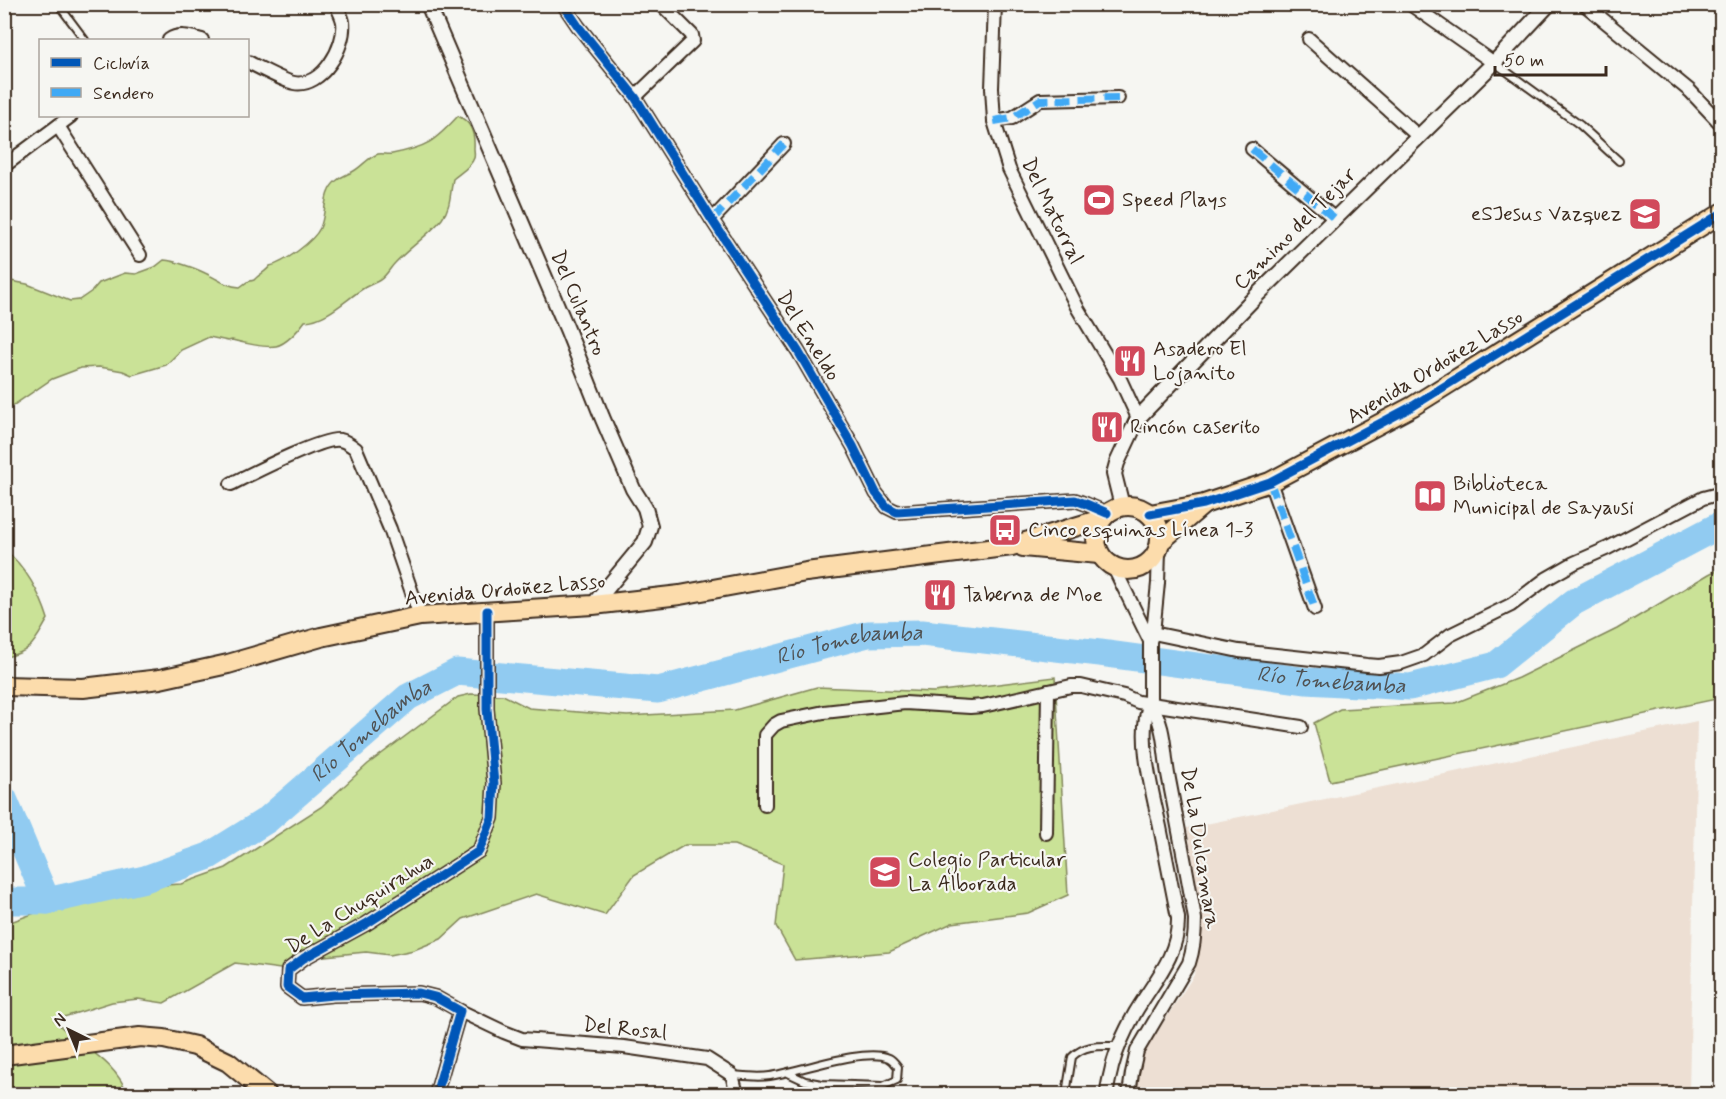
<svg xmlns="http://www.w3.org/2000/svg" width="1726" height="1099" font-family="Mynerve,sans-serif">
	<rect width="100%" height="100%" fill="#f6f6f2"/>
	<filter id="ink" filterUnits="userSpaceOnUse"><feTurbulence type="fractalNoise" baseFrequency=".0167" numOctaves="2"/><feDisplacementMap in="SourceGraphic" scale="12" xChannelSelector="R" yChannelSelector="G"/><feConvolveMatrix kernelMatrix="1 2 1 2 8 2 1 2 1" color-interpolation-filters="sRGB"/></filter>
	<g filter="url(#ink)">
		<!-- built -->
		<path fill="#eddfd3" d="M1697 721 1689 1094H1136L1141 1057 1194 975 1202 912 1187 828Z"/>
		<!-- green -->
		<g fill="#cae297" stroke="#82865a" stroke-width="1.5">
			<path d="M458 116C472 122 475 134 474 148 474 151 475 155 474 158 471 167 460 173 453 179 450 193 451 207 442 219 429 235 410 247 395 263 390 268 387 275 380 280 375 283 369 285 364 288 345 300 327 320 305 321 299 330 286 344 276 346 266 348 243 343 232 340L228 341 209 337 181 350 166 365 132 375 123 371 112 369 99 367 81 368 52 379 5 411V280L27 284 70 301 79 300 92 291 99 283 125 273 136 274 155 267 164 260C175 261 195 268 205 273 218 279 225 286 240 287L247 282 254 280C259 274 266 272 270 266 284 263 314 241 320 228 327 212 322 193 336 181 342 176 346 175 352 172 361 168 368 157 378 154 383 153 388 155 392 154 427 147 434 142 458 116Z"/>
			<path d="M4 549C25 566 40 593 48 619 35 640 33 652 5 657Z"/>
			<path d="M1721 568V698L1330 781 1314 723 1340 709 1455 703 1518 678 1617 629 1709 574Z"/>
			<path d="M1055 677 1068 895 1028 913 952 923 889 952 795 960 776 926 783 864 734 845H685L634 875 605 915 536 894 463 919 441 939 414 950 390 955 366 952 304 958 288 970 235 963 164 1003 138 999 112 1002 54 1020C80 1048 112 1056 128 1094H5V924L73 899 149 886 181 884 226 868 321 807 368 764 458 697 471 694 503 695 529 708 627 716 735 710 817 687 933 692Z"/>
		</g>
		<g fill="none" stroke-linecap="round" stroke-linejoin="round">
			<!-- river -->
			<g stroke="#91cbf1" stroke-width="27">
				<path d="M4 799 47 901"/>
				<path id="s1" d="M4 901H47L145 879 209 856 267 820 408 697 457 672 658 690 868 634 922 633 1100 653 1307 681 1410 687 1496 665 1574 602 1722 524"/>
			</g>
			<!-- service casing -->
			<g stroke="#3b2a1e" stroke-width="10">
				<g id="service">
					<path d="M58 4 85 40"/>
					<path d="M1495 63 1580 125 1619 161"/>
					<path d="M732 1075C744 1076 758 1078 770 1076 797 1072 865 1047 889 1058 893 1060 895 1063 898 1067L897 1080 883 1086 822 1084 805 1081 788 1073"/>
					<path d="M1066 1094 1072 1057C1085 1044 1100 1046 1117 1046"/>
				</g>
			</g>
			<!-- minor casing -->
			<g stroke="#3b2a1e" stroke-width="16">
				<g id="minor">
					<path d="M563 4 578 26 635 97 712 220 798 351 853 446 876 493 887 507 897 512 1075 500 1086 504 1107 513"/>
					<path d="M995 4 992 88 994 121 1009 169 1078 309 1120 379 1138 418"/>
					<path d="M1410 4 1494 63"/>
					<path d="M1584 4 1690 91 1722 125"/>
					<path d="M1309 39 1418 136"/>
					<path d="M169 40C179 33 191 37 202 40"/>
					<path d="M248 62C258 67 284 81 294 83 322 88 346 46 343 22 342 16 338 10 336 4"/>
					<path d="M635 97 693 41 692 35 661 4"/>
					<path d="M994 121 1012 118 1040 100 1118 98"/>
					<path d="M58 126 140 255"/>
					<path d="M1252 149 1334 218"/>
					<path d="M4 166 71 116"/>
					<path d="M712 220 784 144"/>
					<path d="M1270 482 1315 609"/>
					<path d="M231 484C251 474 323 437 340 440 346 441 351 445 356 449L390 529 420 616"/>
					<path d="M1114 568 1150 641"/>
					<path d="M1153 633 1239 651 1367 665 1379 666 1401 663 1424 655 1450 635 1511 605 1546 579 1574 563 1608 548 1703 498 1722 493"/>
					<path d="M765 805V735L774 725 781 721 824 712 905 703 970 707 983 706 1071 686H1081L1124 696 1138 702 1301 727"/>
					<path d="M1046 833 1048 691"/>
					<path d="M460 1011 504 1032 522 1039 624 1047 707 1059 732 1075 737 1094"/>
					<path d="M436 1094 460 1011 435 997 419 993 333 995 302 998 287 987 288 970 304 958 366 924 479 851 492 818 494 783 487 709V611"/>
					<path d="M1107 1094C1107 1085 1110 1077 1112 1067 1117 1047 1125 1031 1135 1013 1153 982 1179 956 1178 918 1172 888 1166 857 1160 827 1153 795 1136 733 1150 704V641L1153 633 1158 583 1159 550"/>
					<path d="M1129 1094 1132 1073 1137 1051 1189 963C1194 948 1195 934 1195 919 1187 871 1177 822 1168 774 1164 751 1165 723 1150 704"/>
				</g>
			</g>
			<!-- tertiary casing -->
			<g stroke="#3b2a1e" stroke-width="18">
				<g id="tertiary">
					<path d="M428 4 567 329 602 417 633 489 645 508 650 526 645 542 593 605"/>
					<path d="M1122 506 1114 474 1117 463 1138 418 1259 293 1494 63 1549 4"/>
				</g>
			</g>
			<!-- primary casing -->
			<g stroke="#3b2a1e" stroke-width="22">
				<g id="primary">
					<circle cx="1128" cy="538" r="32"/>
					<path d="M1150 514 1204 504 1270 482 1413 406 1722 213"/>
					<path d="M1160 542 1203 505"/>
					<path d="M1023 547 1099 554"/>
					<path d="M4 686 83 688 160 679 228 664 321 637 420 616 593 605 680 595 806 572 1012 546 1101 519"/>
					<path d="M4 1055 140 1037 164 1039 195 1046 228 1062 267 1094"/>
				</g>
			</g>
			<!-- service -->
			<use href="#service" stroke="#f6f6f2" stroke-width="6"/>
			<!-- minor -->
			<use href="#minor" stroke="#f6f6f2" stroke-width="12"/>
			<!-- tertiary -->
			<use href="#tertiary" stroke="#f6f6f2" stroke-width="14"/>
			<!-- primary -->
			<use href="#primary" stroke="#fcdcac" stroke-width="18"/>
			<!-- quiet -->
			<g stroke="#3fa9f5" stroke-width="8" stroke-dasharray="15 8" stroke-linecap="butt">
				<path d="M994 121 1012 118 1040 100 1118 98"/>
				<path d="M1252 149 1334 218"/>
				<path d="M712 220 784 144"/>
				<path d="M1270 482 1315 609"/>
			</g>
			<!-- cycleway casing -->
			<g stroke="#f6f6f2" stroke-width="13">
				<g id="cycleway">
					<path d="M563 4 578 26 635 97 712 220 798 351 853 446 876 493 887 507 897 512 1075 500 1086 504 1107 513"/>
					<path d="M1150 514 1204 504 1270 482 1413 406 1722 213"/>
					<path d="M436 1094 460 1011 435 997 419 993 333 995 302 998 287 987 288 970 304 958 366 924 479 851 492 818 494 783 487 709V611"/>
				</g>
			</g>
			<!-- cycleway -->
			<use href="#cycleway" stroke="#0057b8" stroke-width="9"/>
		</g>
	</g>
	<!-- icons -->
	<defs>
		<g id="stadium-square" transform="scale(1.725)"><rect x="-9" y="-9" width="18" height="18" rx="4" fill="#d1495b" stroke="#f6f6f2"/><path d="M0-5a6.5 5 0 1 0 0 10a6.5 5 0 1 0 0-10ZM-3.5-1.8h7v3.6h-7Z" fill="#fff"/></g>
		<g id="school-square" transform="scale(1.725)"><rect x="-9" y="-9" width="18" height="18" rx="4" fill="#d1495b" stroke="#f6f6f2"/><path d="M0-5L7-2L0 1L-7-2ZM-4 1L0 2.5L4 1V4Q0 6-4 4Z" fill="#fff"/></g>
		<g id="restaurant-square" transform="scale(1.725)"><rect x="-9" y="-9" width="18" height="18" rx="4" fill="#d1495b" stroke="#f6f6f2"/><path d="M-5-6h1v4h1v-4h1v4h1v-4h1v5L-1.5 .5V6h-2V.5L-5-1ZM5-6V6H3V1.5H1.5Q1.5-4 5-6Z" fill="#fff"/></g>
		<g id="library-square" transform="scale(1.725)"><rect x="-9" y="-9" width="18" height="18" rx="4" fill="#d1495b" stroke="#f6f6f2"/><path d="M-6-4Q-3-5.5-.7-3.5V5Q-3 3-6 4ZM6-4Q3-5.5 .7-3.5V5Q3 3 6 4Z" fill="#fff"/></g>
		<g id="bus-square" transform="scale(1.725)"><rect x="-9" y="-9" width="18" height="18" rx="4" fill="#d1495b" stroke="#f6f6f2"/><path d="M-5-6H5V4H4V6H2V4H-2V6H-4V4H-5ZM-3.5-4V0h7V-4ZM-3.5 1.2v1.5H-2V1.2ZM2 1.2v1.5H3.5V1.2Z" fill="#fff"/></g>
	</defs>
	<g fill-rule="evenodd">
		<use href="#stadium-square" x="1099" y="200"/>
		<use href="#school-square" x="1645" y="214"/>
		<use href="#restaurant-square" x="1130" y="361"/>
		<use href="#restaurant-square" x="1107" y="427"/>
		<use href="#library-square" x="1430" y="496"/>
		<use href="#bus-square" x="1005" y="530"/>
		<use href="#restaurant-square" x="940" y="595"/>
		<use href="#school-square" x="885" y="872"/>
	</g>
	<g text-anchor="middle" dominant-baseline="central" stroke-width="4.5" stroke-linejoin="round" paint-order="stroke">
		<!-- poi labels -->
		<g font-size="21" fill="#3b2a1e" stroke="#f6f6f2" text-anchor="start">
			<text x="1122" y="200">Speed Plays</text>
			<text x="1622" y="214" text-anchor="end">eSJesus Vazquez</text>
			<text x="1153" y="349">Asadero El<tspan x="1153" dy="24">Lojanito</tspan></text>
			<text x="1130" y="427">Rincón caserito</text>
			<text x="1453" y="484">Biblioteca<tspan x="1453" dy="24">Municipal de Sayausi</tspan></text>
			<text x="1028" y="530">Cinco esquinas Línea 1-3</text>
			<text x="963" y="595">Taberna de Moe</text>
			<text x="908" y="860">Colegio Particular<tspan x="908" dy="24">La Alborada</tspan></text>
		</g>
		<!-- street labels -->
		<g font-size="21" fill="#3b2a1e" stroke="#f6f6f2">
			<text transform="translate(1052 211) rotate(64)">Del Matorral</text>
			<text transform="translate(1295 229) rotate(-45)">Camino del Tejar</text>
			<text transform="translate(578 303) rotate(67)">Del Culantro</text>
			<text transform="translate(808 336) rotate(58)">Del Eneldo</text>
			<text transform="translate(1435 367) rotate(-31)">Avenida Ordoñez Lasso</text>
			<text transform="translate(505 590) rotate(-5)">Avenida Ordoñez Lasso</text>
			<text transform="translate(1200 848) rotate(81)">De La Dulcamara</text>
			<text transform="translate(360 904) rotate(-32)">De La Chuquirahua</text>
			<text transform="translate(625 1029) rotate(6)">Del Rosal</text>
		</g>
		<!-- water labels -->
		<g font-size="22" font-style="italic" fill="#505253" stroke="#f6f6f2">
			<text stroke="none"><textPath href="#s1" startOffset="921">Río Tomebamba</textPath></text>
			<text stroke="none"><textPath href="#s1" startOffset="1407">Río Tomebamba</textPath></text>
			<text stroke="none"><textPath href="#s1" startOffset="417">Río Tomebamba</textPath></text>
		</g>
	</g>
	<!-- margin -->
	<rect width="1726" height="1099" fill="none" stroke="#f6f6f2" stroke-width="24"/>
	<rect x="12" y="12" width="1702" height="1075" fill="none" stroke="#3b2a1e" stroke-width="2" filter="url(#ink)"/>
	<!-- legend -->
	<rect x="39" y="39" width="210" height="78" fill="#f6f6f2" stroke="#aba49d" stroke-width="1.5"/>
	<rect x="51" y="58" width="30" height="9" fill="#0057b8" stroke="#aba49d" stroke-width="1.5"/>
	<text x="93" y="69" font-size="18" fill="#3b2a1e">Ciclovía</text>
	<rect x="51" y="88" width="30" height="9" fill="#3fa9f5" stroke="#aba49d" stroke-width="1.5"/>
	<text x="93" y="99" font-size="18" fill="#3b2a1e">Sendero</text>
	<!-- north arrow -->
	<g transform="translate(69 1030) rotate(317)" stroke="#f6f6f2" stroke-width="4.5" paint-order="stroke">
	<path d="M0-4.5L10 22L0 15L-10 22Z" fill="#3b2a1e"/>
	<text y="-9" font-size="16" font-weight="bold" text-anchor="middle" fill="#3b2a1e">N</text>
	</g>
	<!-- scale -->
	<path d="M1495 66v9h111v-9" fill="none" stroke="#3b2a1e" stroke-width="3"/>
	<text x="1504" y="66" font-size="18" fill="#3b2a1e" stroke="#f6f6f2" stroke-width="4.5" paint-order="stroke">50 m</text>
</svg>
